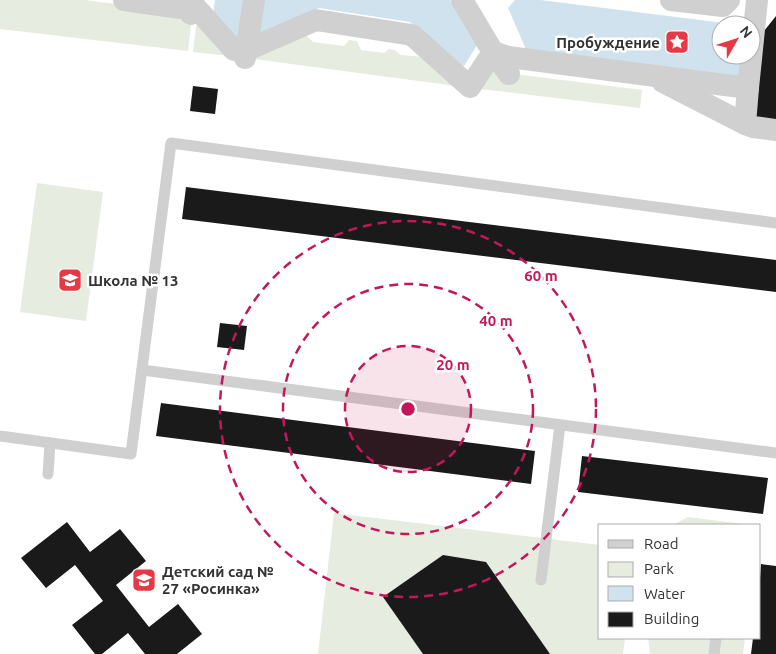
<svg xmlns="http://www.w3.org/2000/svg" width="776" height="654" font-family="Ubuntu,sans-serif">
	<rect width="100%" height="100%" fill="#fff"/>
	<!-- green -->
	<g fill="#e6ecdf">
		<path d="M0 0H85L182 13 191 25 188 51 0 29Z"/>
		<path d="M201 22 229 56 193 52 196 26Z"/>
		<path d="M304 33 313 42 344 46 349 40 357 41 361 50 384 53 389 49 395 50 401 55 423 57 456 86 247 58Z"/>
		<path d="M497 63 505 73 642 90 640 108 480 89Z"/>
		<path d="M37 183 103 192 86 321 20 312Z"/>
		<path d="M334 513 600 545V638H625L623 654H318Z"/>
		<path d="M688 517 743 524 744 525H673Z"/>
		<path d="M648 638H745L743 654H650Z"/>
	</g>
	<!-- water -->
	<g fill="#cfe2ee">
		<path d="M215 0H244L239 41 213 14Z"/>
		<path d="M264 0H450L481 39 464 66 442 54 410 22 319 8 256 42Z"/>
		<path d="M515 0H540L740 25H721V55H742L739 80 528 54 508 8Z"/>
	</g>
	<!-- building -->
	<g fill="#1a1a1a">
		<path d="M776 16V126L753 123 764 31Z"/>
		<path d="M193 86 218 89 215 114 190 111Z"/>
		<path d="M186 187 776 260V292L182 219Z"/>
		<path d="M220 323 247 326 244 350 217 347Z"/>
		<path d="M161 403 535 451 531 484 156 436Z"/>
		<path d="M582 456 768 478 763 514 578 492Z"/>
		<path d="M67 522 90 552 120 529 146 561 116 585 149 627 178 604 202 634 177 654H145L128 633 102 654H95L72 625 103 601 75 565 46 588 21 558Z"/>
		<path d="M443 555 486 562 550 654H423L383 597Z"/>
		<path d="M761 564 776 566V654H751L753 638H760V578Z"/>
	</g>
	<g fill="none" stroke-linecap="round" stroke-linejoin="round">
		<!-- lane -->
		<g stroke="#d0d0d0" stroke-width="11">
			<path d="M142 370 776 453"/>
			<path d="M0 436 131 454 171 143 776 223"/>
			<path d="M48 474 50 443"/>
			<path d="M541 580 560 425"/>
			<path d="M714 654 716 638"/>
		</g>
		<!-- street -->
		<g stroke="#d0d0d0" stroke-width="22">
			<path d="M124 0 181 8 189 1 191 14"/>
			<path d="M189 0 234 50 245 51 316 20 412 35 470 87 493 52"/>
			<path d="M462 0 493 52 509 74"/>
			<path d="M671 0 723 6 729 0"/>
			<path d="M493 52 508 57 748 88 757 0"/>
			<path d="M245 58 254 0"/>
			<path d="M663 82 745 124"/>
			<path d="M748 88 745 124 753 127 776 130"/>
		</g>
	</g>
	<!-- distance rings -->
	<circle cx="408" cy="409" r="63" fill="#c2185b" fill-opacity=".12"/>
	<g fill="none" stroke="#c2185b" stroke-width="2.5" stroke-dasharray="9 6">
		<circle cx="408" cy="409" r="63"/>
		<circle cx="408" cy="409" r="125"/>
		<circle cx="408" cy="409" r="188"/>
	</g>
	<!-- icons -->
	<defs>
		<g id="sight-square" transform="scale(1.25)"><rect x="-9" y="-9" width="18" height="18" rx="4" fill="#e63946" stroke="#fff"/><path d="M0-6L1.8-2.2L6-1.7L2.9 1.2L3.7 5.4L0 3.3L-3.7 5.4L-2.9 1.2L-6-1.7L-1.8-2.2Z" fill="#fff"/></g>
		<g id="school-square" transform="scale(1.25)"><rect x="-9" y="-9" width="18" height="18" rx="4" fill="#e63946" stroke="#fff"/><path d="M0-5L7-2L0 1L-7-2ZM-4 1L0 2.5L4 1V4Q0 6-4 4Z" fill="#fff"/></g>
	</defs>
	<g fill-rule="evenodd">
		<use href="#sight-square" x="677" y="42"/>
		<use href="#school-square" x="70" y="280"/>
		<use href="#school-square" x="144" y="580"/>
	</g>
	<g text-anchor="middle" dominant-baseline="central" stroke-width="5" stroke-linejoin="round" paint-order="stroke">
		<!-- poi labels -->
		<g font-size="15" font-weight="bold" fill="#333" stroke="#fff" text-anchor="start">
			<text x="660" y="42" text-anchor="end">Пробуждение</text>
			<text x="88" y="280">Школа № 13</text>
			<text x="162" y="571">Детский сад №<tspan x="162" dy="17">27 «Росинка»</tspan></text>
		</g>
	</g>
	<circle cx="408" cy="409" r="8" fill="#c2185b" stroke="#fff" stroke-width="2.5"/>
	<g font-size="15" text-anchor="middle" font-weight="bold" fill="#c2185b" stroke="#fff" stroke-width="5" stroke-linejoin="round" paint-order="stroke">
		<text x="541" y="281">60 m</text>
		<text x="496" y="326">40 m</text>
		<text x="453" y="370">20 m</text>
	</g>
	<!-- legend -->
	<rect x="598" y="524" width="162" height="115" fill="#ffffff" stroke="#adadad"/>
	<rect x="608" y="540" width="25" height="8" fill="#d0d0d0" stroke="#adadad"/>
	<text x="644" y="549" font-size="15" fill="#333333">Road</text>
	<rect x="608" y="562" width="25" height="15" fill="#e6ecdf" stroke="#adadad"/>
	<text x="644" y="574" font-size="15" fill="#333333">Park</text>
	<rect x="608" y="586" width="25" height="15" fill="#cfe2ee" stroke="#adadad"/>
	<text x="644" y="599" font-size="15" fill="#333333">Water</text>
	<rect x="608" y="612" width="25" height="15" fill="#1a1a1a" stroke="#adadad"/>
	<text x="644" y="624" font-size="15" fill="#333333">Building</text>
	<!-- north arrow -->
	<g transform="translate(736 40) rotate(51)"><circle r="24" fill="#ffffff" stroke="#adadad"/>
	<path d="M0-4L9 19L0 12L-9 19Z" fill="#e63946"/>
	<text y="-8" font-size="14" font-weight="bold" text-anchor="middle" fill="#333333">N</text>
	</g>
</svg>
